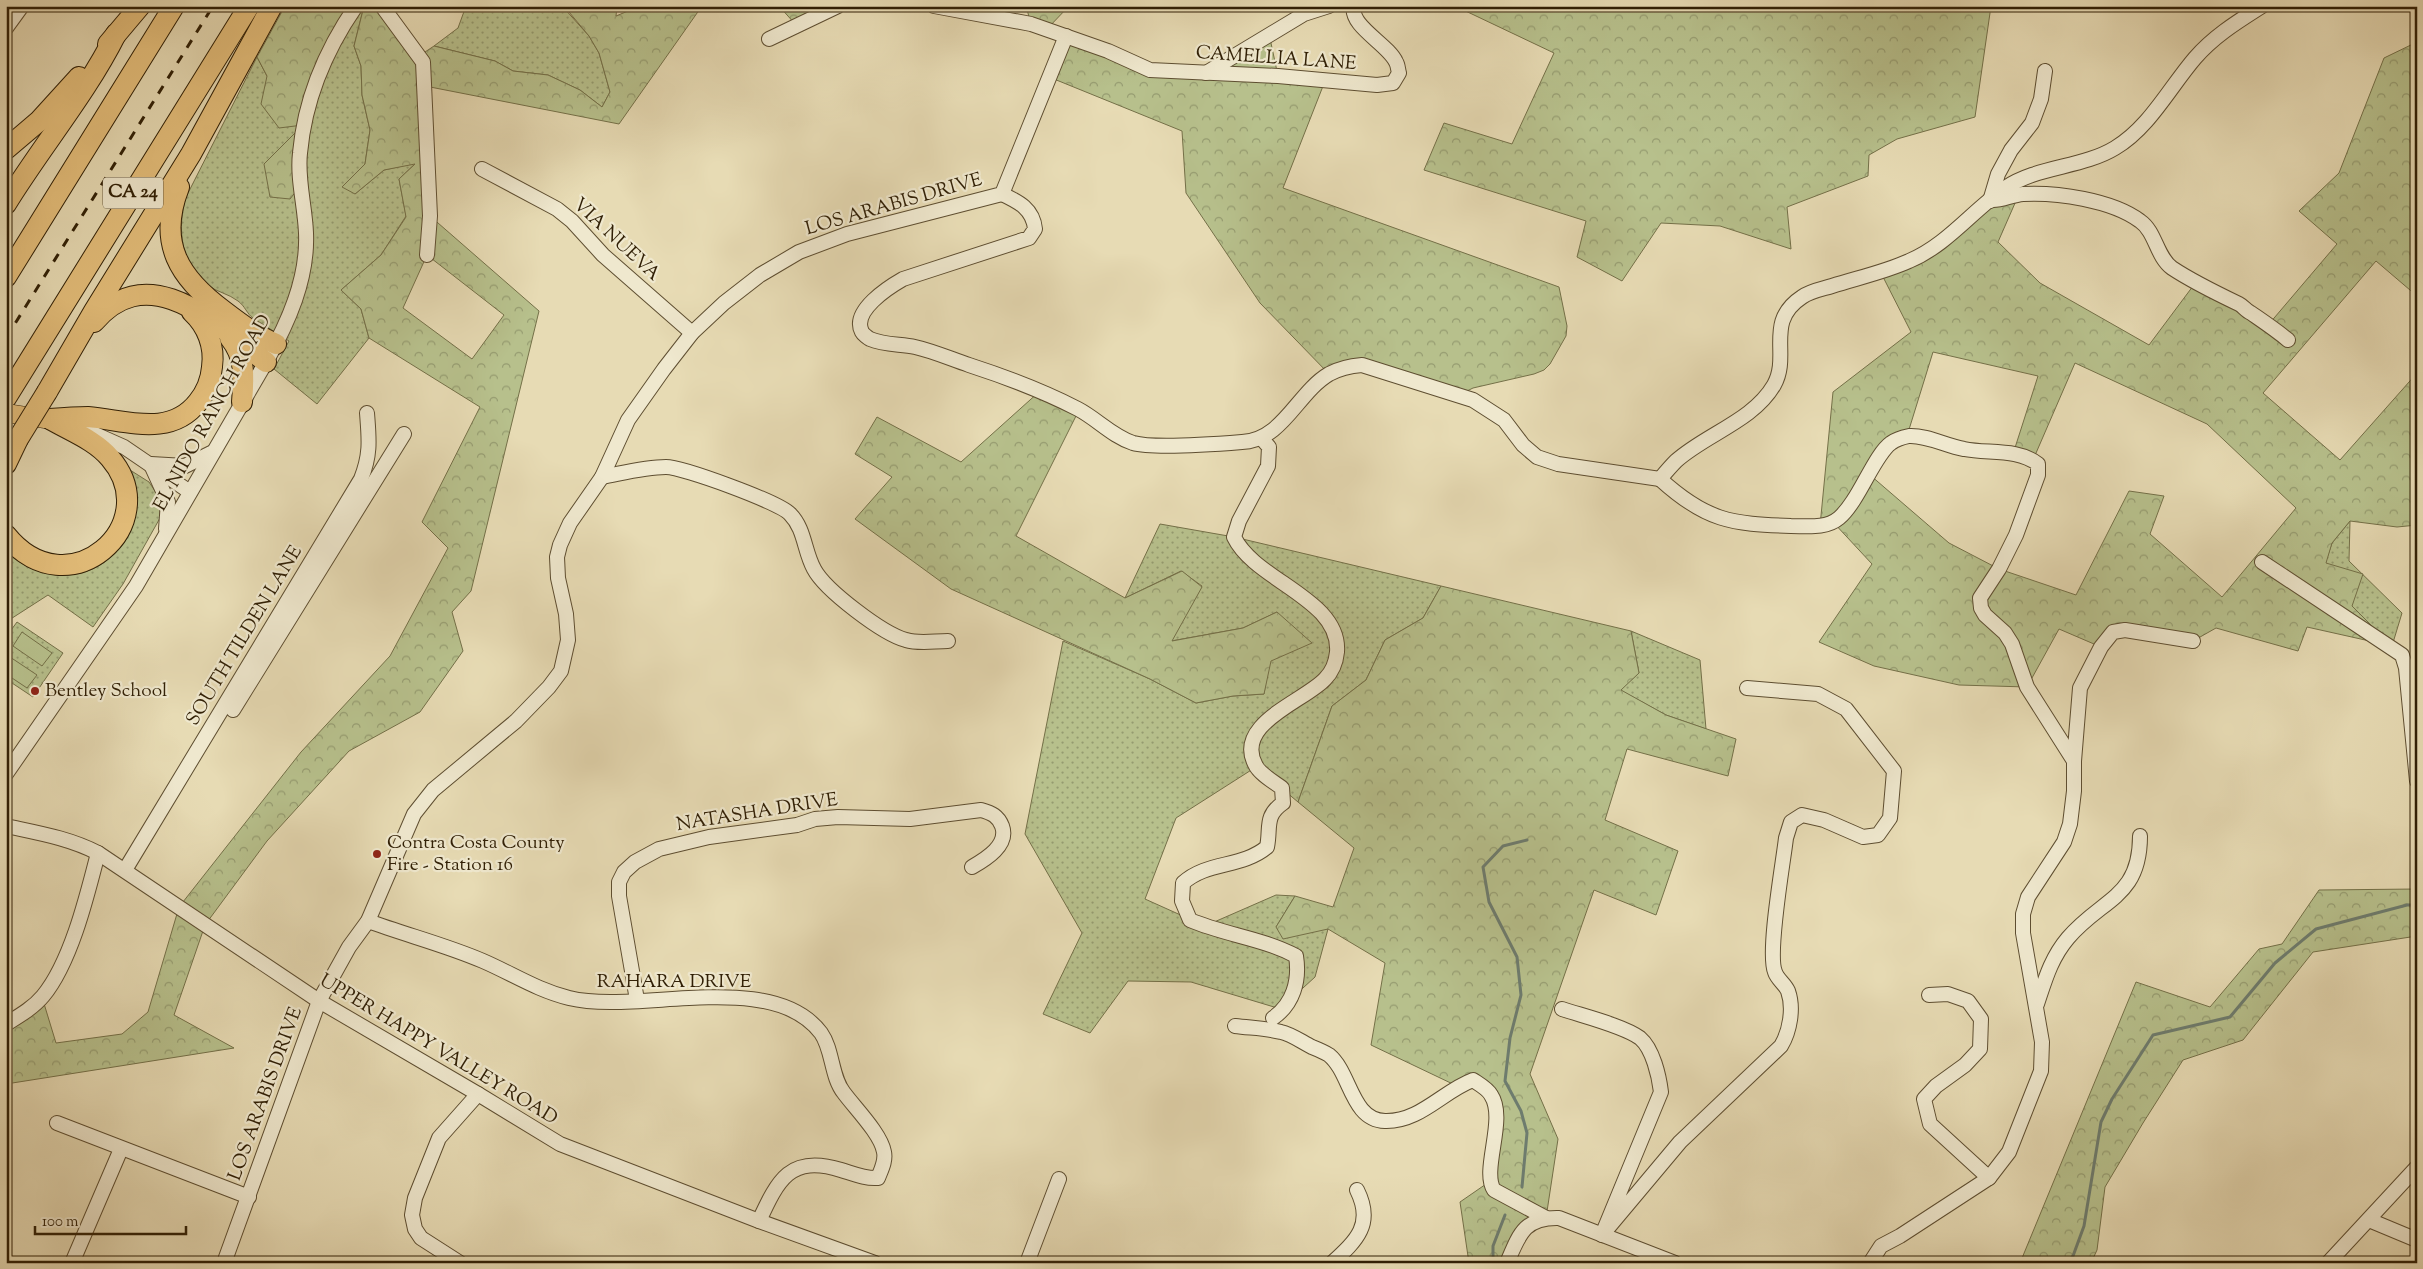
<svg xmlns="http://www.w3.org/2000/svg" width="2423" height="1269" font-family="'Sorts Mill Goudy',serif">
	<defs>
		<pattern id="grass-dots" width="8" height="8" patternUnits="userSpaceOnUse" patternTransform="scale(1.25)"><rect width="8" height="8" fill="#b7c08c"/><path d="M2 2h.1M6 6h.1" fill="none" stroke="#959b70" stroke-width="1.8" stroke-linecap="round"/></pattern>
		<pattern id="forest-crowns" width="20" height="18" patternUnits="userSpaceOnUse" patternTransform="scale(1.25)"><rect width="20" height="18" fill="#b7c08c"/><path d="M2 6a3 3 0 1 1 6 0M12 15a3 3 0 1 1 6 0" fill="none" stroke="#959b70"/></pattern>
	</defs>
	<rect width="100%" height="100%" fill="#e7dbb4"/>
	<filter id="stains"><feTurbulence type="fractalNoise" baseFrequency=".004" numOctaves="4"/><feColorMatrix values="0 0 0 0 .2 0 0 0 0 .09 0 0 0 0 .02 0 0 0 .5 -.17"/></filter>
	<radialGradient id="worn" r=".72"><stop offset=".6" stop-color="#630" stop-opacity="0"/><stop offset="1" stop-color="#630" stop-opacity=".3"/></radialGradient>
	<!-- grass -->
	<g fill="url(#grass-dots)" stroke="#747048">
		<path d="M356 6H364L354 46 361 66 362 95 370 130 365 164 355 194 384 170 416 163 399 179 406 216 381 255 341 290 361 309 369 338 317 404 274 369 289 341C277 333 265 326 253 318 247 314 245 306 238 301 229 294 217 292 207 285 180 265 177 227 186 197L257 57 267 76Z"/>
		<path d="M466 6 563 7 589 36 599 53 610 92 602 107 580 90 548 75 513 71 495 61 434 46 458 28Z"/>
		<path d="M126 470H130L149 482 155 491 160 500V518L123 584 93 627 48 595 6 622V552C35 578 80 585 111 557 120 549 128 540 130 528 133 513 127 486 126 470Z"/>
		<path d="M2350 521 2349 561 2402 613 2392 646 2352 606 2325 564 2332 543Z"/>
		<path d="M1160 524 1234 537 1441 586 1423 618 1385 640 1366 680 1332 706 1298 802 1256 767 1176 818 1145 899 1205 926 1276 895 1295 896 1276 927 1328 929 1315 977 1292 998 1284 1010 1191 982 1128 981 1090 1033 1043 1014 1082 933 1025 834 1063 641 1150 679 1196 703 1233 696 1264 694 1277 612 1243 628 1171 641 1202 586 1181 571 1125 598Z"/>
		<path d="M17 622 63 653 33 697 6 679V637Z"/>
		<path d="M1631 631 1700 660 1706 729 1666 715 1620 690 1639 673Z"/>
	</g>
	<!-- forest -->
	<g fill="url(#forest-crowns)" stroke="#747048" fill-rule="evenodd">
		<path d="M285 6H356L311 93 301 185 290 199 270 197 264 164 303 125 279 128 261 104 267 76 257 57Z"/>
		<path d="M364 6H382L419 56 434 46 495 61 513 71 548 75 580 90 602 107 610 92 599 53 589 36 564 6H617L616 16 640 6H702L619 124 425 86 430 216 539 311 471 591 452 612 463 651 420 712 349 751 267 841 205 925 174 1015 234 1048 6 1084V1024L42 997 56 1043 122 1034 148 1012 179 907 301 752 390 656 448 548 422 522 480 407 369 338 361 309 341 290 381 255 406 217 399 179 415 164 384 170 355 194 342 187 365 164 370 130 362 95 361 66 354 46ZM427 255 504 315 472 359 403 308Z"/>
		<path d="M779 6H838L796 25Z"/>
		<path d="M1026 6H1069L1047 29 1031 24Z"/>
		<path d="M1455 6H1991L1975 117 1897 139 1869 155 1868 176 1787 207 1791 249 1720 226 1661 223 1622 281 1577 257 1586 221 1424 170 1444 123 1512 144 1554 53Z"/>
		<path d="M1268 29 1278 76 1325 81 1283 188 1559 287 1567 326 1566 336 1550 364 1544 370 1534 374 1473 388 1457 396 1362 365 1329 374 1260 303 1186 193 1182 131 1049 77 1066 36 1150 70 1206 73Z"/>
		<path d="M2415 43 2417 296 2376 261 2263 393 2340 460 2417 373V525L2397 527 2350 521 2332 543 2326 563 2363 574 2352 606 2392 646 2307 627 2298 651 2216 628 2193 641 2125 630 2101 647 2059 629 2027 687 1959 685 1874 666 1819 642 1872 564 1833 522 1820 526 1833 392 1911 332 1880 271 1910 261 1992 200 2019 194 1998 242 2040 283 2149 345 2196 282 2269 324 2337 244 2299 211 2339 173 2384 58ZM1933 352 2038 376 2013 454 2033 460 2075 363 2207 424 2296 508 2222 597 2150 534 2164 496 2129 491 2076 595 1999 569 1949 543 1870 475 1879 460 1907 436Z"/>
		<path d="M1040 391 1079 410 1016 536 1125 598 1182 571 1202 587 1172 641 1243 628 1277 612 1312 643 1271 661 1264 694 1233 696 1196 703 1150 679 951 589 855 519 892 477 855 454 877 417 961 462Z"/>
		<path d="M1441 586 1631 631 1639 673 1621 690 1666 715 1736 739 1728 776 1627 749 1605 820 1678 851 1656 915 1594 890 1530 1074 1558 1139 1546 1218 1530 1223 1507 1263H1469L1460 1202 1489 1182 1495 1109 1479 1085 1457 1086 1371 1045 1385 963 1328 929 1283 939 1276 927 1295 896 1333 907 1354 848 1298 802 1332 706 1366 680 1385 640 1423 618Z"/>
		<path d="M2417 889V936L2313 952 2243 1040 2183 1060 2143 1123 2105 1187 2097 1250 2091 1263H2020L2136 982 2210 1007 2259 949 2282 944 2319 890Z"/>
	</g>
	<!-- garden -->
	<g fill="#b7c08c" stroke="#747048">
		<path d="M22 632 52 653 42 666 13 646Z"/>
		<path d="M7 655 37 675 27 688 6 674Z"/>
	</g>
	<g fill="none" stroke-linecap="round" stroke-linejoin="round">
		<!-- stream -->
		<g stroke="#6e7c6e" stroke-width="3">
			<path d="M1522 1187 1527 1133 1521 1111 1505 1081 1510 1038 1521 995 1517 957 1489 902 1483 867 1503 846 1527 840"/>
			<path d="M1493 1263V1246L1505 1215"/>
			<path d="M2067 1263 2073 1256 2084 1226 2101 1122 2112 1099 2153 1035 2230 1017 2275 963 2316 929 2407 905H2417"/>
		</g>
		<!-- minor casing -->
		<g stroke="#5e4e31" stroke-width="16">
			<g id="minor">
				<path d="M382 6 423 62 430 216 427 255"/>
				<path d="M934 6 1031 24 1108 51 1150 70 1278 76 1377 85 1393 83 1399 73C1398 70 1398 65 1396 62 1388 44 1349 26 1354 6"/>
				<path d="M6 28 22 6"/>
				<path d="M769 39 838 6"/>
				<path d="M1206 73 1304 14 1329 6"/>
				<path d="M482 169 557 209 572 221 603 255 692 333"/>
				<path d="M1002 194C1019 202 1033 209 1035 229L1029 238 903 279C889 287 851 311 862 332 863 334 868 338 870 339 884 345 901 344 915 347 933 351 951 359 969 365 1006 377 1043 391 1078 409 1097 419 1112 436 1133 443 1154 449 1217 444 1242 442 1283 440 1297 393 1329 374 1340 368 1350 366 1362 365L1473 400 1504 420 1523 445 1537 457 1558 464 1660 479"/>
				<path d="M1993 200C2003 200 2012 195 2023 194 2056 192 2112 200 2140 221 2156 232 2156 256 2172 268 2193 282 2216 293 2239 304 2243 306 2246 311 2251 313 2264 322 2276 330 2288 340"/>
				<path d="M1990 201 1998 174 2011 150 2032 123 2041 99 2045 71"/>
				<path d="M79 427 124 447 190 492"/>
				<path d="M1262 439 1269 447 1268 466 1239 521 1234 537C1255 581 1341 599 1337 652 1336 662 1332 672 1325 679 1305 701 1232 724 1256 766 1260 774 1274 782 1282 788L1283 803C1264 816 1271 828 1267 847 1242 868 1207 861 1183 883L1182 901 1190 920C1225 935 1262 938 1296 956 1300 981 1293 1004 1273 1018"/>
				<path d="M151 464 185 466 211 453"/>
				<path d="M152 467 168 502 166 529"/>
				<path d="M602 477C623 473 645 467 666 467 682 467 779 502 790 514 805 529 804 551 814 569 825 590 883 634 906 640 919 644 934 641 948 641"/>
				<path d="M1660 479C1706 521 1731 524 1791 526 1807 526 1826 529 1839 518 1859 501 1874 455 1891 443 1895 440 1904 437 1909 436 1927 435 1946 446 1964 449 1988 454 2017 448 2038 464V475L2016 535 1999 569 1980 598 1981 608 1985 615 2005 633 2012 644 2027 687 2074 761V791L2070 824 2064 842 2028 897 2023 914V933L2042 1042 2041 1071 2009 1152 1989 1178 1900 1236 1881 1246 1870 1263"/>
				<path d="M1660 479C1665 473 1670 467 1676 461 1706 434 1753 421 1774 385 1791 355 1764 322 1802 297 1810 291 1822 289 1832 286 1857 278 1885 272 1909 261 1947 245 1972 211 2005 188 2037 166 2082 168 2115 148 2149 128 2170 87 2195 58 2214 36 2237 22 2262 6"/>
				<path d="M2262 562 2402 655 2406 668 2417 781"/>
				<path d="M233 710 404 434"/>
				<path d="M2074 761 2080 688 2101 647 2113 632 2125 630 2193 641"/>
				<path d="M6 774 136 586 266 362C288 323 308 279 306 233 305 206 297 179 300 153 305 98 325 51 356 6"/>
				<path d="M6 826C38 833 69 838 98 853L319 1001 478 1094 560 1144 759 1221 875 1263"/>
				<path d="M125 870 361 479C371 454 369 439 367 413"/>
				<path d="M368 921C406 935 446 945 483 961 513 974 537 990 569 998 638 1015 772 968 821 1033 833 1050 831 1077 844 1093 855 1108 881 1134 884 1152 886 1161 881 1170 878 1178 865 1179 854 1174 841 1170 790 1154 778 1180 759 1221"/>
				<path d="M1929 995 1948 994 1968 1001 1981 1019 1980 1049 1965 1065 1936 1086 1924 1099 1930 1124 1989 1178"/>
				<path d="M637 1000 619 896V882L624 872 635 862 659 849 709 837 797 825 815 819 838 817 910 819 981 810C992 813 998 816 1002 826 1009 845 986 859 972 867"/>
				<path d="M2037 1004C2045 980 2051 958 2068 938 2102 898 2140 898 2140 836"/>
				<path d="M1562 1009C1583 1016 1624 1026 1640 1038 1653 1049 1659 1076 1661 1092L1602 1235 1680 1142 1781 1046C1790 1031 1794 1008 1788 991 1785 984 1777 979 1775 972 1767 953 1783 864 1786 838L1791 822 1802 815 1824 820 1863 837 1878 835 1890 818 1894 771 1846 709 1818 694 1747 688"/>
				<path d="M6 1024C19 1016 33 1008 43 996 71 962 87 896 98 853"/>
				<path d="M1235 1026C1250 1028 1266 1028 1281 1032 1291 1034 1302 1042 1312 1047 1317 1049 1324 1052 1329 1055 1351 1073 1351 1120 1385 1121 1420 1122 1443 1091 1473 1080 1479 1084 1488 1089 1491 1095 1507 1119 1481 1170 1494 1190L1546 1218"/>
				<path d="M57 1123 249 1197"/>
				<path d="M2369 1220 2417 1240"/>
				<path d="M72 1263 121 1149"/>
				<path d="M224 1263 319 1001 349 947 368 921 414 814 433 790 516 721 549 687 561 671 568 640 566 614 558 578 557 557 560 545 570 523 602 477 628 420 664 369 692 333 724 303 760 275 799 252 847 234 1002 194 1066 36"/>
				<path d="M460 1263 421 1238 415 1229 412 1215 415 1198 439 1138 478 1094"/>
				<path d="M1027 1263 1059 1179"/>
				<path d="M1332 1263C1357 1240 1374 1224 1357 1190"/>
				<path d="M1507 1263C1519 1235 1524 1217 1559 1218L1675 1263"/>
				<path d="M2328 1263 2417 1167"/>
			</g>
		</g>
		<!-- major casing -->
		<g stroke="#301f05" stroke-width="19">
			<path id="major" d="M6 413 45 419"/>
		</g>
		<!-- highway casing -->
		<g stroke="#301f05" stroke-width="22">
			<g id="highway">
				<path d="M108 44 140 6"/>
				<path d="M6 149 39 121 79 77"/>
				<path d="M179 187C157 243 179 278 224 311 241 324 257 336 276 344"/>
				<path d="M6 204C41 147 86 94 116 34"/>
				<path d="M6 277 174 6"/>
				<path d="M94 322C150 256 218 326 266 362"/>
				<path d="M230 338C246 358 244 378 242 402"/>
				<path d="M47 392 94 311 191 154 272 6"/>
				<path d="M6 398 249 6"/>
				<path d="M50 419C62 418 75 417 88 417 126 420 170 438 198 402 206 392 211 380 212 367 215 346 207 326 192 312"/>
				<path d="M6 464 18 439"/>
				<path d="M6 535C68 612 167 524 110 458 95 440 70 431 50 419"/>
			</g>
		</g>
		<!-- minor -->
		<use href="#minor" stroke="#efe8ce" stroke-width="14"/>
		<!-- major -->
		<use href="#major" stroke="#e4be7a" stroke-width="18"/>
		<!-- highway -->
		<use href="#highway" stroke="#e4be7a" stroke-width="20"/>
		<!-- rail -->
		<path stroke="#301f05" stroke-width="3" stroke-dasharray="9 9" stroke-linecap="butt" d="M6 338 213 6"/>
		<!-- highway-bridge casing -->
		<g stroke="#301f05" stroke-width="22" stroke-linecap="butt">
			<path id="highway-bridge" d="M18 439 47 392"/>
		</g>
		<!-- highway-bridge -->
		<use href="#highway-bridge" stroke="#e4be7a" stroke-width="20"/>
	</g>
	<!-- markers -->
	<g fill="#8f2418" stroke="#efe8ce" stroke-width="2">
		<circle cx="35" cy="691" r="5"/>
		<circle cx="377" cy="854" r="5"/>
	</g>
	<g text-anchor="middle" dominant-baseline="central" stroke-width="4.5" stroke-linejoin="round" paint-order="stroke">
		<!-- shield labels -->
		<rect fill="#efe8ce" stroke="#695b41" stroke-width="1" x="103" y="177.5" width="60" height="31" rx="4"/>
		<g font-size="18" font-weight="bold" fill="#301f05">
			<text x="133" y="193">CA 24</text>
		</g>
		<!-- street labels -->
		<g font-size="19" fill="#301f05" stroke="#efe8ce">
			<text transform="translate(1276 59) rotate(4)">CAMELLIA LANE</text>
			<text transform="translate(894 205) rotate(-16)">LOS ARABIS DRIVE</text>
			<text transform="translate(616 240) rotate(43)">VIA NUEVA</text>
			<text transform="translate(213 413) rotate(-61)">EL NIDO RANCH ROAD</text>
			<text transform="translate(245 636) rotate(-59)">SOUTH TILDEN LANE</text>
			<text transform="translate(757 813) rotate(-9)">NATASHA DRIVE</text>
			<text x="674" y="982">RAHARA DRIVE</text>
			<text transform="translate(438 1050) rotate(31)">UPPER HAPPY VALLEY ROAD</text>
			<text transform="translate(266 1094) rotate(-70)">LOS ARABIS DRIVE</text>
		</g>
		<!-- poi labels -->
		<g font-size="19" fill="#301f05" stroke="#efe8ce" text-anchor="start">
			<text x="45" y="691">Bentley School</text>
			<text x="387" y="843">Contra Costa County<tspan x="387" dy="22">Fire - Station 16</tspan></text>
		</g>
	</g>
	<!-- margin -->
	<rect width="2423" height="1269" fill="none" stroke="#e7dbb4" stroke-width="25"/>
	<rect x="8" y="8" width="2408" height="1254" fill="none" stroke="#301f05" stroke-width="2.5"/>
	<rect x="12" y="12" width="2398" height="1244" fill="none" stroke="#301f05"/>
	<!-- scale -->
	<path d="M35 1226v8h151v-8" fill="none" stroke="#301f05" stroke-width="2.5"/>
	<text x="42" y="1226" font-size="15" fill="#301f05" stroke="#efe8ce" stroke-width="4" paint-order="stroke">100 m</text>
	<rect width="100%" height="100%" filter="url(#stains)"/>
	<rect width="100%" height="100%" fill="url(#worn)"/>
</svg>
